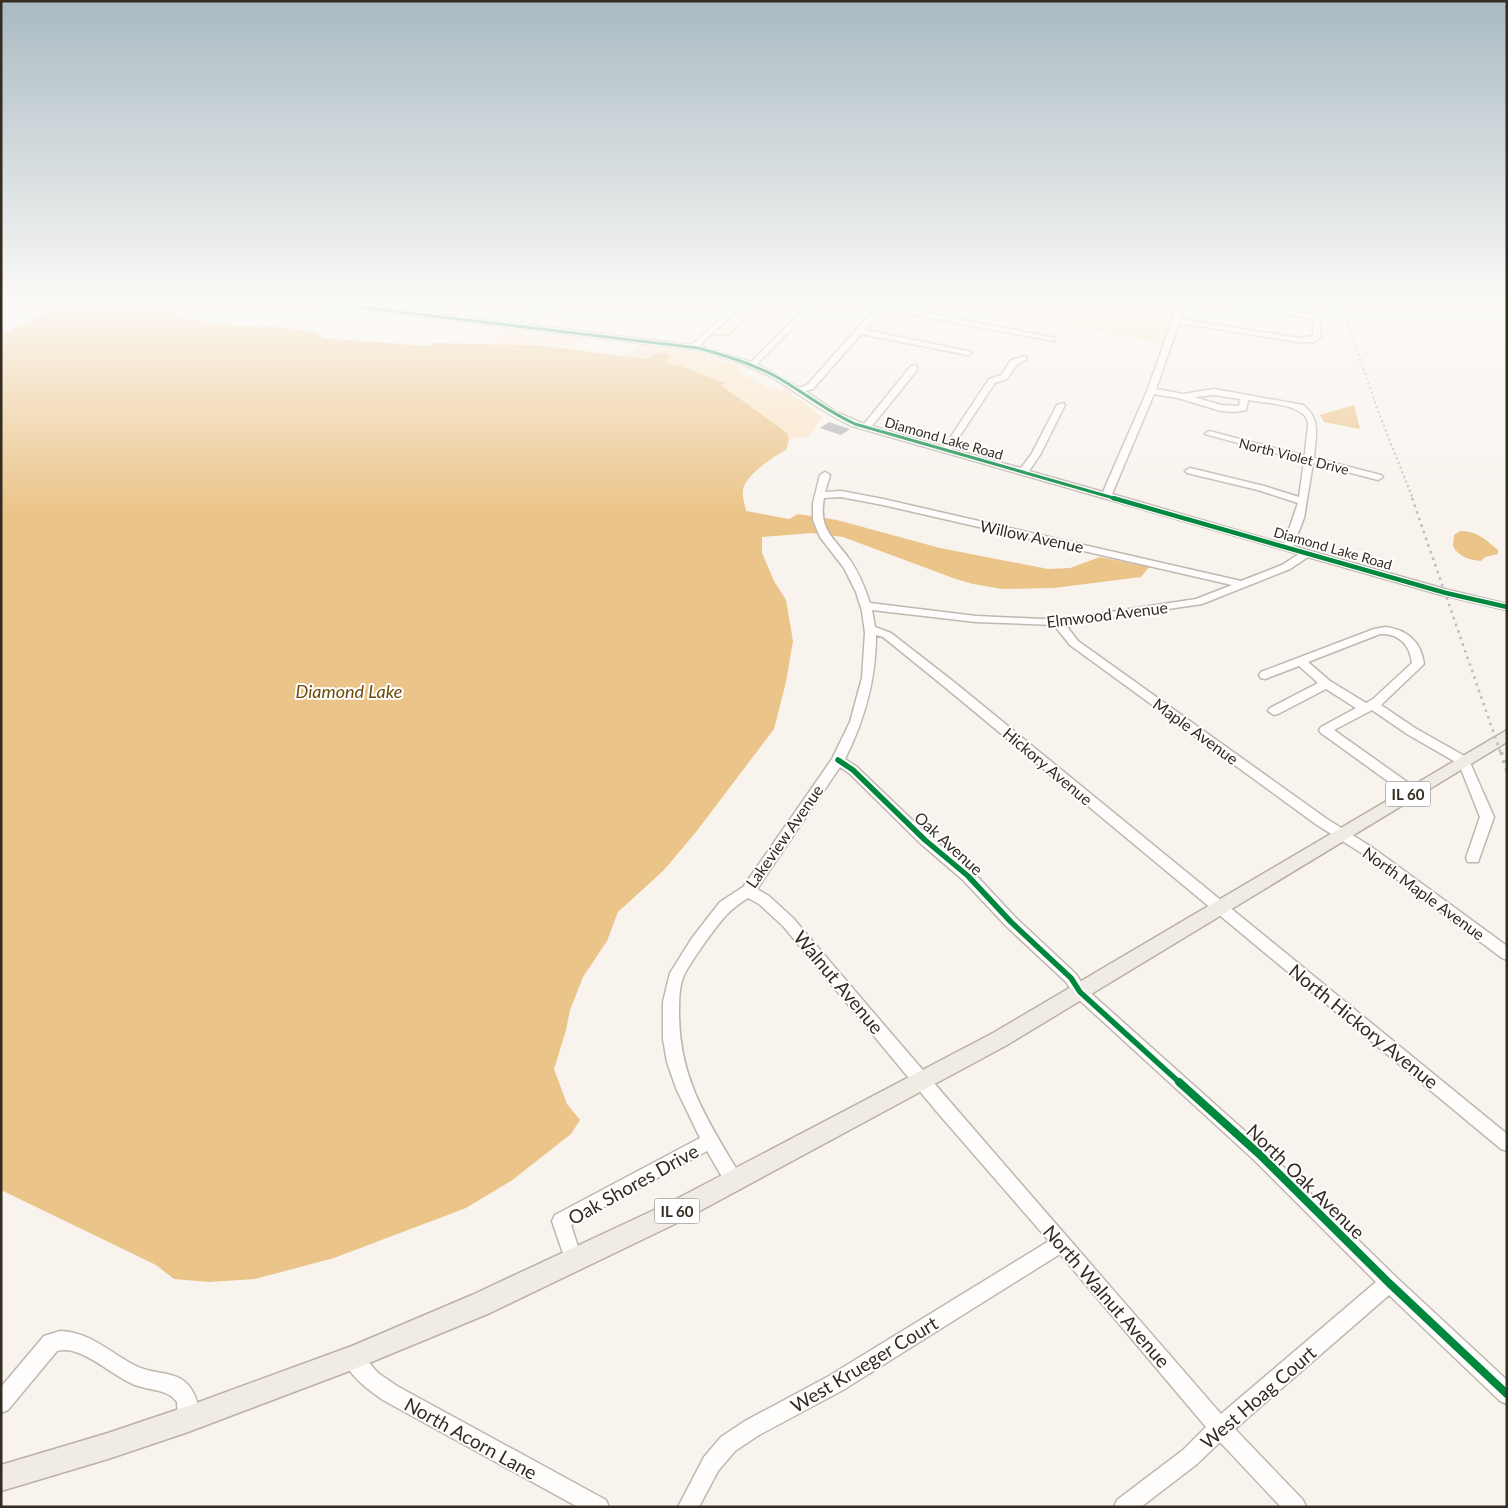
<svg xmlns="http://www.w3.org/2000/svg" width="1508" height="1508" font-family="Lato,sans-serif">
	<rect width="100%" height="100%" fill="#f8f3ed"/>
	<!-- green -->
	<g fill="#fae2c3">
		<path d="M990 302H1178L1162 343 975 310Z"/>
		<path d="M508 329 548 334 534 344H491Z"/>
		<path d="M549 335 576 338 579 336 584 337 583 338 585 340 574 348 564 347 565 345 539 342Z"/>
		<path d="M640 344 702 354 741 367 738 371 769 389 787 390 822 417 809 436 789 439 786 432 721 384 724 383 681 366 664 362 668 353 643 359 621 357Z"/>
	</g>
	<!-- water -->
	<g fill="#ebc489">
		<path d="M69 302H202L199 307 174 314 176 317 206 322 209 324 266 327 271 326 314 332 324 338 428 346 434 343 539 345 643 359 665 352 671 357 665 362 681 366 725 383 721 385 786 432 789 439 786 450C774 456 743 477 743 491 742 497 745 505 746 511L789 519 798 514 837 520 940 548 1048 569 1070 568 1100 557 1149 567 1141 577 1054 588 1002 589 973 584 953 578 843 537 812 533 762 537V553L774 581 786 600 793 641 786 682 774 729 696 832 664 870 618 912 607 941 583 977 570 1010 566 1030 554 1069 567 1104 580 1120 571 1134 511 1181 466 1208 334 1258 255 1279 209 1282 174 1279 156 1265 1 1190V335Z"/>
		<path d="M1354 405 1360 429 1324 422 1320 415Z"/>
		<path d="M1460 531C1476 530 1486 540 1498 550V554L1485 557 1481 561C1470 560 1458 557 1453 546L1454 535Z"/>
	</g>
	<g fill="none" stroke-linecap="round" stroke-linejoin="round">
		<!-- stream -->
		<g stroke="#ebc489" stroke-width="2">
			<path d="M814 308H833L857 302"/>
			<path d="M712 335H729C741 320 761 314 779 312"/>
		</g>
	</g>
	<!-- building -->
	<path fill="#b5b4b7" d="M829 422 850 429 841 435 820 428Z"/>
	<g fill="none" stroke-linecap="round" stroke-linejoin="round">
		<!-- minor casing -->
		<g stroke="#beb8b0" stroke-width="3">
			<g id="minor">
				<path d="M313 302H332L418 312 434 302H441L426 313 455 316 477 302H484L463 317 521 324 550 302H557L529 325 691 345 739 302H746L699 346 751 362 811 302H818L757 364 799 388 807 385 881 302H888L887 305 1051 337H1054V341L883 309 865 330 968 351 972 353 968 355 861 334 813 389 805 391 836 412 864 424 911 366H917V370L872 426 944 447 989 379 1001 375 1011 360 1026 356V360L1017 364 1007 379 995 383 951 449 1021 468 1031 455 1057 405 1064 403 1065 405 1040 455 1029 471 1103 492 1147 391 1179 302H1186L1180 319 1299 338 1313 336V321L1309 318 1221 304 1217 302H1233L1311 314 1320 318 1321 337 1314 342H1299L1179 323 1156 389 1183 394 1214 389 1303 405C1322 420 1315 436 1314 458L1381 475 1383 477 1378 480 1313 463 1304 518 1293 546 1448 590 1507 604V610L1442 595 1308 557 1290 569 1202 604 1065 624 1078 641 1327 819 1373 848 1507 946V960L1502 958 1363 854 1317 825 1070 645 1054 625 976 622 872 610 875 627 891 633 954 682 1507 1134V1151L1501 1149 946 688 883 637 876 635C876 679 865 719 845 759L857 767 930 837 973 872 1016 918 1076 974 1085 988 1265 1149 1396 1277 1507 1380V1404L1500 1401 1389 1295 1235 1429 1303 1500 1306 1507H1281L1220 1442 1197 1464 1141 1507H1114L1117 1500 1183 1450 1206 1427 1060 1254 843 1390 759 1435 735 1451 718 1471 699 1507H678L704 1457 721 1437 745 1421 829 1376 1049 1241 937 1112 783 926 759 904 748 898C727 911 721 921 706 941 699 951 691 962 685 973 679 984 679 1001 679 1014 679 1079 708 1121 740 1175L743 1181 740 1187 734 1189 728 1187 707 1151 571 1225 582 1259 579 1265 573 1268 567 1265 552 1221 555 1215 700 1138 676 1088 667 1062 663 1039V1002L670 973 692 938 720 902 743 887 832 759 850 722 862 678 865 633 862 611 856 592 844 568 820 537 813 520V503L820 475 825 472 830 475 825 492 841 491 883 499 1241 581 1282 565 1299 554 852 426C823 413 800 394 773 378 750 365 724 357 698 350L317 304ZM1154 394 1178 398 1221 411 1236 412 1246 410 1248 400C1264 403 1306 404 1308 423 1308 433 1305 445 1305 456L1209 431 1205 434 1304 461 1299 497 1264 486 1190 468 1185 471 1187 473 1258 490 1298 503 1284 544 1112 494ZM1214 395 1240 399 1239 406 1221 405 1194 397ZM841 497 883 505 1232 585 1196 599 1077 617 1042 619 976 616 870 603C865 588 859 573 850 560 834 537 818 530 824 498ZM840 767 849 773 920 843 963 880 1006 926 1066 982 1075 996 1253 1159 1376 1282 1221 1414C1078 1249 934 1085 793 918L769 896 757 889Z"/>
				<path d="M1386 627C1408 630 1421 642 1424 664L1381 705 1415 728 1468 758 1494 817 1478 862H1468L1466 858 1480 817 1459 764 1407 734 1372 710 1334 730 1417 789 1418 792 1417 795H1407L1321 733 1319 730 1321 727 1356 708 1326 689 1278 714 1274 715 1268 711 1270 708 1318 683 1299 666 1265 679 1261 678 1259 675 1261 672 1374 629ZM1380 634C1399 633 1410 645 1412 663L1373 699 1366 703 1330 681 1308 662Z"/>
				<path d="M60 1331C91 1332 110 1353 136 1366 159 1377 183 1368 195 1396 199 1406 199 1416 195 1426L188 1429 181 1426 178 1419 177 1402C167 1389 153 1391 138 1386 114 1379 83 1344 57 1351L8 1410 1 1413V1387L44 1336Z"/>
				<path d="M352 1348 359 1351 378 1373 397 1386 606 1500 609 1507H578L383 1400C367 1389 350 1376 342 1358L345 1351Z"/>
			</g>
		</g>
		<!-- major casing -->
		<g stroke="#bab1a4" stroke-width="3">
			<path id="major" d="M1507 730V742L1007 1045 683 1220 490 1313 352 1370 188 1432 108 1459 1 1491V1465L108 1433 188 1406 352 1346 472 1295 667 1204 993 1033Z"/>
		</g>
		<!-- minor -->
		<use href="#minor" fill="#fefdfc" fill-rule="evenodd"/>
		<!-- major -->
		<use href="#major" fill="#f0ebe4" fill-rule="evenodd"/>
		<!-- rail-far2 -->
		<path stroke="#bdbcba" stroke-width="2" stroke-dasharray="2 3" stroke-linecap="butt" d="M1341 302 1378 411 1413 499"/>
		<!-- rail-far1 -->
		<path stroke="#bdbcba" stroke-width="2.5" stroke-dasharray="2.5 4.5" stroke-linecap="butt" d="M1412 498 1501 754"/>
		<!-- rail -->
		<path stroke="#bdbcba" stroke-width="4" stroke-dasharray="3 5.5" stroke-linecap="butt" d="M1501 752 1507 771"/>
		<!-- cycleway-far3 casing -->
		<g stroke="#fff" stroke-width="5">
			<path id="cycleway-far3" d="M317 302 698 348C724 355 751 363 775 376 802 391 826 411 855 424L1117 499"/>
		</g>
		<!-- cycleway-far2 casing -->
		<g stroke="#fff" stroke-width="7">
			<path id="cycleway-far2" d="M1113 498 1446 593 1507 607"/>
		</g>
		<!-- cycleway-far1 casing -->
		<g stroke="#fff" stroke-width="9">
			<path id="cycleway-far1" d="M838 760 853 770 925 840 968 876 1011 922 1071 978 1080 992 1180 1083"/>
		</g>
		<!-- cycleway casing -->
		<g stroke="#fff" stroke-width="11">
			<path id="cycleway" d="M1179 1082 1259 1154 1389 1283 1507 1394"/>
		</g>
		<!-- cycleway-far3 -->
		<use href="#cycleway-far3" stroke="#00873e" stroke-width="3"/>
		<!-- cycleway-far2 -->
		<use href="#cycleway-far2" stroke="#00873e" stroke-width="4.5"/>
		<!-- cycleway-far1 -->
		<use href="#cycleway-far1" stroke="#00873e" stroke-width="5.5"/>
		<!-- cycleway -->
		<use href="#cycleway" stroke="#00873e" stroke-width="8"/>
	</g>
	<!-- sky -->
	<linearGradient id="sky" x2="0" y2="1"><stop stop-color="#a9bac2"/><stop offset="0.59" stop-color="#fcfaf7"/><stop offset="1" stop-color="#fcfaf7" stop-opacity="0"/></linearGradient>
	<rect width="1508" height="513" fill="url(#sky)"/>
	<g text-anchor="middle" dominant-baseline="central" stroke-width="4" stroke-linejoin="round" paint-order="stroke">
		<!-- far-street labels -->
		<g font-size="14" fill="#342c20" stroke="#fff">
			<text transform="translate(944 438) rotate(16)">Diamond Lake Road</text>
			<text transform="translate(1294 456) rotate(14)">North Violet Drive</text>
			<text transform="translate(1333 548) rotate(16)">Diamond Lake Road</text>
		</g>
		<!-- shield labels -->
		<g fill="#fff" stroke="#716b63" stroke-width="1">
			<rect x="1385.5" y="781.5" width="45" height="25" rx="4"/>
			<rect x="654.5" y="1198.5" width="45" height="25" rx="4"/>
		</g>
		<g font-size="15" font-weight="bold" fill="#342c20">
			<text x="1408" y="794">IL 60</text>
			<text x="677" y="1211">IL 60</text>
		</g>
		<!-- street labels -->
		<g font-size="16" fill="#342c20" stroke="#fff">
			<text transform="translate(1032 536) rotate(12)">Willow Avenue</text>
			<text transform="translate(1107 614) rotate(-7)">Elmwood Avenue</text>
			<text transform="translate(1196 731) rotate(36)">Maple Avenue</text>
			<text transform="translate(1048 766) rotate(40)">Hickory Avenue</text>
			<text transform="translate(784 836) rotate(-55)">Lakeview Avenue</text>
			<text transform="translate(949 843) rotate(42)">Oak Avenue</text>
			<text transform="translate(1424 893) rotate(36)">North Maple Avenue</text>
		</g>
		<!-- water labels -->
		<g font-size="18" font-style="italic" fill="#6d4a07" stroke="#fff">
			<text x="349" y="691">Diamond Lake</text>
		</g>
		<!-- near-street labels -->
		<g font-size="19" fill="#342c20" stroke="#fff">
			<text transform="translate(839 982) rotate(50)">Walnut Avenue</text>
			<text transform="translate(1364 1026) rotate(39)">North Hickory Avenue</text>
			<text transform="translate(1306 1181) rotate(44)">North Oak Avenue</text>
			<text transform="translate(633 1184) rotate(-29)">Oak Shores Drive</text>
			<text transform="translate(1107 1296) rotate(49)">North Walnut Avenue</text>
			<text transform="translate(864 1364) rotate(-31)">West Krueger Court</text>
			<text transform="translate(1258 1397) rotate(-41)">West Hoag Court</text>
			<text transform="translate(471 1438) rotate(29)">North Acorn Lane</text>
		</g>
	</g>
	<!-- border -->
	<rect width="1508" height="1508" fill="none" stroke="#342c20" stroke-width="5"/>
</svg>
